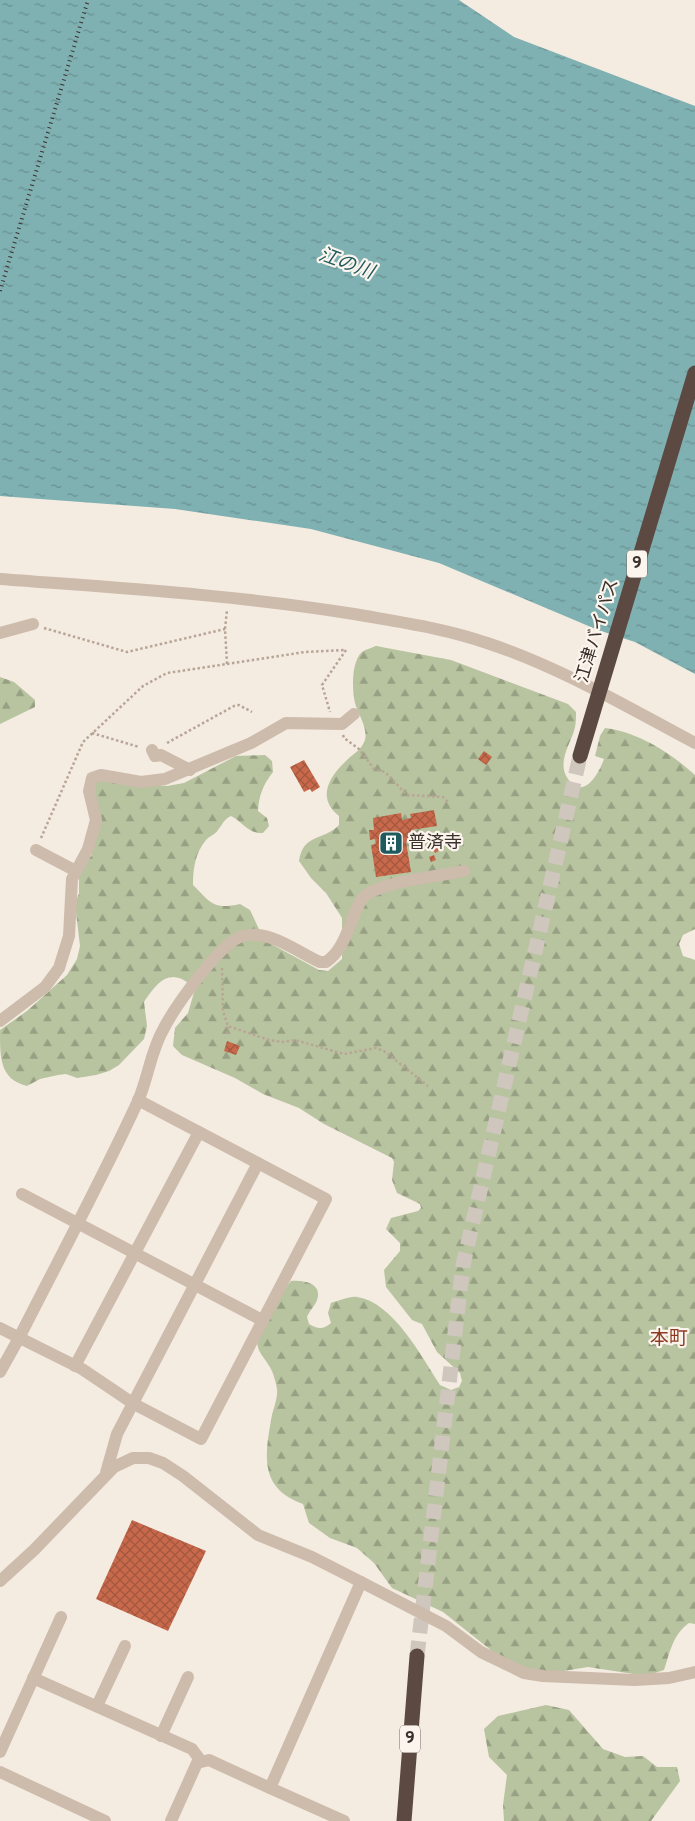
<svg xmlns="http://www.w3.org/2000/svg" width="695" height="1821" font-family="Overpass,'Noto Sans JP',sans-serif">
	<defs>
		<pattern id="forest-firs" width="22" height="20" patternUnits="userSpaceOnUse" patternTransform="scale(1.25)"><rect width="22" height="20" fill="#b8c4a0"/><path d="M5 1l3.5 6h-7zM16 11l3.5 6h-7z" fill="#97a083"/></pattern>
		<pattern id="water-ripples" width="26" height="14" patternUnits="userSpaceOnUse" patternTransform="scale(1.25)"><rect width="26" height="14" fill="#7fb0b2"/><path d="M2 4q2-2 4 0t4 0M15 11q2-2 4 0t4 0" fill="none" stroke="#699091"/></pattern>
		<pattern id="building-cross-hatch" width="8" height="8" patternUnits="userSpaceOnUse" patternTransform="scale(1.25)"><rect width="8" height="8" fill="#c8694b"/><path d="M0 0l8 8M0 8l8-8" fill="none" stroke="#a4573f"/></pattern>
	</defs>
	<rect width="100%" height="100%" fill="#f4ebe1"/>
	<!-- forest -->
	<g fill="url(#forest-firs)">
		<path d="M376 646 451 660 568 704 576 712C576 718 576 725 574 731 569 746 557 764 568 779 584 801 599 773 604 759L595 756 600 736 605 728C638 732 671 753 695 775V929L683 935 679 944 683 956 695 960V1624L689 1623C673 1634 670 1652 664 1670L652 1674 640 1675 588 1667 551 1673 526 1669 492 1651 443 1612 392 1588 374 1563 357 1548 330 1538 309 1523 303 1504C258 1488 265 1454 272 1415 274 1407 278 1397 277 1389 276 1383 274 1376 272 1371 267 1359 254 1351 258 1337 264 1317 278 1297 291 1281 303 1280 323 1283 317 1300 315 1306 309 1311 307 1317L309 1324C318 1329 323 1330 331 1323L328 1313 331 1303C338 1301 350 1296 357 1297 393 1302 422 1357 440 1385L451 1390 459 1387 462 1381 460 1373 437 1352 422 1324 412 1320 386 1287 384 1270 400 1251V1243L386 1229 391 1218 418 1211 421 1208 420 1204 397 1193 392 1180 394 1162 392 1158 324 1124 299 1108 263 1094 235 1078 182 1055 173 1046 175 1028 188 1013 195 989C172 966 159 979 144 1002L147 1026 144 1039 119 1065 109 1071 96 1075 77 1078 66 1074 58 1075 40 1079 27 1086C0 1079 0 1059 0 1030L27 1011 67 975 77 959 80 946 75 904 79 893V870L92 855 94 779 167 786 184 783 236 756 265 755 272 761 273 772C263 785 259 795 258 811L267 818 269 826 263 833C248 834 243 822 231 816 224 819 222 825 218 830 215 835 209 836 206 840 195 853 193 869 193 885 211 903 213 910 240 904L250 910 264 940 319 970 328 971 342 959V918L326 893 311 878 299 861C303 833 324 841 339 825V816C317 799 328 778 345 762 352 754 361 751 365 740 368 728 358 714 355 703 352 690 351 662 362 652 366 649 372 648 376 646Z"/>
		<path d="M0 677 14 682 35 700V707L0 724Z"/>
		<path d="M546 1705 569 1710 603 1749 625 1757 643 1756 657 1767H677L680 1781 651 1821H504L503 1805 507 1775 489 1757 484 1729 498 1716Z"/>
	</g>
	<!-- water -->
	<path fill="url(#water-ripples)" d="M0 0H459L514 37 695 106V674L635 642 598 630 439 563 311 529 175 509 0 496Z"/>
	<!-- building -->
	<g fill="url(#building-cross-hatch)">
		<path d="M484 751 492 757 486 765 478 759Z"/>
		<path d="M304 760 320 787 312 792 310 789 304 792 290 767Z"/>
		<path d="M434 810 437 826 411 830 413 841 406 842 411 872 376 877 371 845 376 844 375 839 370 840 369 830H374L373 818 401 813 402 820 411 818 410 814Z"/>
		<path d="M439 839 444 848 435 853 430 844Z"/>
		<path d="M434 855 436 860 431 862 429 857Z"/>
		<path d="M227 1041 240 1046 236 1055 224 1051Z"/>
		<path d="M132 1520 206 1551 168 1631 96 1599Z"/>
	</g>
	<g fill="none" stroke-linecap="round" stroke-linejoin="round">
		<!-- highway-tunnel -->
		<path stroke="#cfc6bd" stroke-width="15" stroke-dasharray="15 8" stroke-linecap="butt" d="M417 1656 463 1265 580 756"/>
		<!-- path -->
		<g stroke="#b9a596" stroke-width="2.5" stroke-dasharray="2.5 2.5" stroke-linecap="butt">
			<path d="M44 628 127 652 225 629"/>
			<path d="M227 664 305 652 346 650 322 685 330 712"/>
			<path d="M92 733 139 747"/>
			<path d="M343 735 344 738 359 749 374 769 385 772 407 795 443 797 448 802"/>
			<path d="M167 743 234 706 239 705 252 712"/>
			<path d="M41 838 83 742 143 686 167 673 227 664 225 629 227 610"/>
			<path d="M222 968 223 1011 228 1026 269 1040 282 1042 295 1040 344 1054 376 1048 384 1051 428 1086"/>
			<path d="M227 1034 228 1026"/>
		</g>
		<!-- minor -->
		<g stroke="#cdbbac" stroke-width="12">
			<path d="M0 579C118 588 237 595 354 614 399 622 444 628 487 643 560 667 627 707 695 743"/>
			<path d="M0 633 33 624"/>
			<path d="M152 750 155 756 161 755 190 770"/>
			<path d="M36 850 74 870"/>
			<path d="M0 1021 45 987 59 968 69 936 72 879 88 849 96 820 89 791 92 778 101 775 141 782 165 779 251 743 286 723 342 724 354 714"/>
			<path d="M22 1194 262 1320"/>
			<path d="M0 1328 82 1369 134 1404 201 1439 326 1199 138 1100"/>
			<path d="M75 1366 199 1132"/>
			<path d="M0 1372 19 1338C59 1259 101 1181 138 1101 148 1078 151 1051 163 1030 174 1008 221 941 243 936 270 929 297 952 320 962H326C347 948 349 919 362 899 374 882 442 876 464 871"/>
			<path d="M106 1473 117 1434 258 1163"/>
			<path d="M0 1581 34 1550 114 1467 133 1458H149L163 1463 183 1476 258 1535 312 1557 361 1582 446 1626 481 1652 524 1673 543 1676 635 1680 669 1678 695 1672"/>
			<path d="M33 1678 192 1749 201 1761"/>
			<path d="M97 1706 125 1646"/>
			<path d="M161 1736 188 1677"/>
			<path d="M0 1752 61 1617"/>
			<path d="M0 1772 105 1821"/>
			<path d="M270 1788 344 1821"/>
			<path d="M171 1821 197 1763 209 1760 270 1788 361 1582"/>
		</g>
		<!-- highway -->
		<path stroke="#5c4a42" stroke-width="15" d="M404 1821 417 1656"/>
		<!-- rail -->
		<path stroke="#3b302b" stroke-width="4" stroke-dasharray="1 4" stroke-linecap="butt" d="M0 291 88 0"/>
		<!-- highway-bridge -->
		<path stroke="#5c4a42" stroke-width="15" d="M580 756 695 373"/>
	</g>
	<!-- icons -->
	<defs>
		<g id="building-square" transform="scale(1.25)"><rect x="-9" y="-9" width="18" height="18" rx="4" fill="#1f5a5e" stroke="#fbf5ee"/><path d="M-4-6H4V6H1V3H-1V6H-4ZM-2.5-4.3h1.7v1.8h-1.7ZM.8-4.3h1.7v1.8H.8ZM-2.5-1h1.7V.8h-1.7ZM.8-1h1.7V.8H.8Z" fill="#fff"/></g>
	</defs>
	<g fill-rule="evenodd">
		<use href="#building-square" x="391" y="843"/>
	</g>
	<g text-anchor="middle" dominant-baseline="central" stroke-width="4.5" stroke-linejoin="round" paint-order="stroke">
		<!-- shield labels -->
		<g fill="#fbf5ee" stroke="#756b66" stroke-width="1">
			<rect x="627" y="550.5" width="20" height="27" rx="4"/>
			<rect x="400" y="1725.5" width="20" height="27" rx="4"/>
		</g>
		<g font-size="16" font-weight="bold" fill="#3b302b">
			<text x="637" y="564">9</text>
			<text x="410" y="1739">9</text>
		</g>
		<!-- street labels -->
		<g font-size="18" fill="#3b302b" stroke="#fbf5ee">
			<text transform="translate(598 631) rotate(-73)">江津バイパス</text>
		</g>
		<!-- poi labels -->
		<g font-size="18" fill="#3b302b" stroke="#fbf5ee" text-anchor="start">
			<text x="408" y="843">普済寺</text>
		</g>
		<!-- water labels -->
		<g font-size="19" font-style="italic" fill="#1f5a5e" stroke="#fbf5ee">
			<text transform="translate(346 264) rotate(20)">江の川</text>
		</g>
		<!-- neighbourhood labels -->
		<g font-size="19" fill="#8c3b22" stroke="#fbf5ee">
			<text x="669" y="1339">本町</text>
		</g>
	</g>
</svg>
